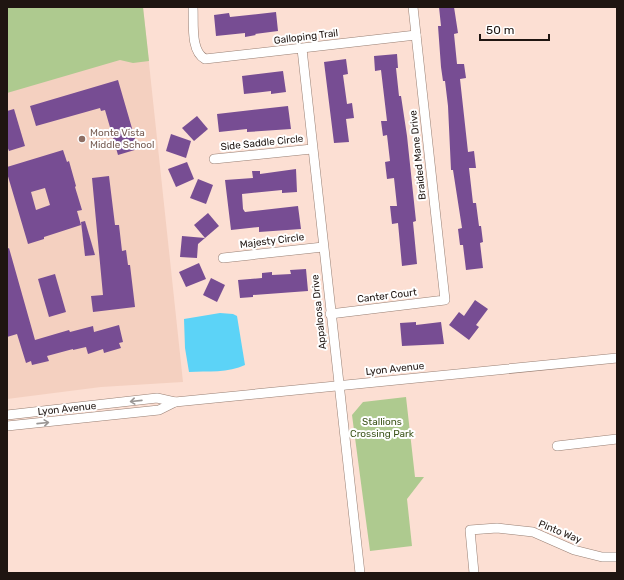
<svg xmlns="http://www.w3.org/2000/svg" width="624" height="580" font-family="Rubik,sans-serif">
	<rect width="100%" height="100%" fill="#fcdfd3"/>
	<!-- built -->
	<path fill="#f4d0c0" d="M7 7H143L183 382 101 387 7 399Z"/>
	<!-- green -->
	<g fill="#aeca8f">
		<path d="M7 7H143L149 61 133 63 120 60 7 93Z"/>
		<path d="M406 397 415 477H424L407 499 412 546 370 551 352 415 363 402Z"/>
	</g>
	<!-- water -->
	<path fill="#5cd3f7" d="M220 313 233 314 237 316 245 365C229 373 207 371 189 372L185 348 184 319Z"/>
	<!-- building -->
	<g fill="#774d93" fill-rule="evenodd">
		<path d="M439 7H454L458 33 454 34 457 64H464L466 78 460 79 468 152 474 151 476 168H469L473 203H476L479 226H481L483 242 480 243 483 268 466 270 463 245H460L458 229 462 228 453 170H451L448 106 445 81H443L441 67 438 26H441Z"/>
		<path d="M276 12 278 31 255 34 256 35 245 37V33L216 36 214 15 229 13 230 17Z"/>
		<path d="M397 54 398 68H396L399 96H401L407 136 416 221 413 222 417 264 402 266 398 223 392 224 390 206H397L394 178 387 179 385 162 390 161 387 135 383 136 381 121H387L381 70 375 71 374 56Z"/>
		<path d="M346 59 348 74 343 75 347 104 352 103 354 118 346 119 349 142 334 143 324 62Z"/>
		<path d="M283 71 286 92 271 94V91L244 94 242 76Z"/>
		<path d="M118 80 138 149 118 155 105 110 101 111 100 108 36 126 30 106Z"/>
		<path d="M288 106 291 129 247 132V129L219 132 217 114Z"/>
		<path d="M14 109 25 146 9 151 7 146V111Z"/>
		<path d="M197 116 208 129 194 141 182 128Z"/>
		<path d="M171 134 191 141 186 158 166 151Z"/>
		<path d="M63 150 67 162 69 161 76 186 75 187 82 210 77 211 81 225 44 237V239L28 244 7 173V167ZM45 188 50 205 36 210 31 192Z"/>
		<path d="M187 162 194 179 176 187 168 169Z"/>
		<path d="M296 169 297 192 282 193V190L242 194 243 209 245 212 298 206 301 229 259 232V227L231 230 225 180 253 178 252 171H260V174Z"/>
		<path d="M109 176 115 225H119L122 251 126 250 128 265H130L135 307 93 312 91 296 103 295 92 178Z"/>
		<path d="M198 179 213 185 206 204 190 198Z"/>
		<path d="M208 213 219 226 205 238 194 225Z"/>
		<path d="M85 221 95 255 85 256 81 222Z"/>
		<path d="M182 236 205 238 198 244 197 258 180 257Z"/>
		<path d="M9 248 35 340 69 330 70 332 93 326 94 332 119 325 123 342 119 343 121 348 104 353 103 349 88 354 86 347 73 350V349L47 356 49 361 32 365 31 361 26 363 17 334 7 337V249Z"/>
		<path d="M199 263 206 279 186 287 179 272Z"/>
		<path d="M306 269 308 291 253 295V297L240 298 238 280 262 278V273L272 272V275L291 274 290 270Z"/>
		<path d="M55 274 66 312 49 317 38 279Z"/>
		<path d="M211 278 225 285 217 302 203 295Z"/>
		<path d="M475 300 488 309 476 325 479 327 469 340 449 325 459 312 464 316Z"/>
		<path d="M416 322V325L441 322 444 344 402 346 400 323Z"/>
	</g>
	<g fill="none" stroke-linecap="round" stroke-linejoin="round">
		<!-- minor casing -->
		<g stroke="#987f73" stroke-width="10">
			<g id="minor">
				<path d="M193 7C194 22 190 51 205 59L416 35"/>
				<path d="M302 49 360 573"/>
				<path d="M214 159 312 149"/>
				<path d="M223 258 323 247"/>
				<path d="M330 314 445 300 413 7"/>
				<path d="M7 415 157 398 175 402 617 358"/>
				<path d="M7 426 159 410 175 402"/>
				<path d="M557 446 617 439"/>
				<path d="M474 573 470 530 497 528 533 532 574 550 602 557H617"/>
			</g>
		</g>
		<!-- minor -->
		<use href="#minor" stroke="#fff" stroke-width="9"/>
	</g>
	<!-- one-way arrows -->
	<defs><path id="oneway-shaft" d="M-6 0H5M1.5-3L5.5 0L1.5 3" fill="none" stroke-width="1.6" stroke-linecap="round" stroke-linejoin="round"/></defs>
	<g stroke="#9a9694">
		<use href="#oneway-shaft" transform="translate(136 401) rotate(174)"/>
		<use href="#oneway-shaft" transform="translate(43 423) rotate(-6)"/>
	</g>
	<!-- markers -->
	<circle fill="#8d6e63" stroke="#fff" stroke-width="1.5" cx="82" cy="139" r="4"/>
	<g text-anchor="middle" dominant-baseline="central" stroke-width="4" stroke-linejoin="round" paint-order="stroke">
		<!-- street labels -->
		<g font-size="10" fill="#1f1511" stroke="#fff">
			<text transform="translate(306 37) rotate(-7)">Galloping Trail</text>
			<text transform="translate(262 143) rotate(-6)">Side Saddle Circle</text>
			<text transform="translate(418 155) rotate(-96)">Braided Mane Drive</text>
			<text transform="translate(272 241) rotate(-7)">Majesty Circle</text>
			<text transform="translate(387 296) rotate(-7)">Canter Court</text>
			<text transform="translate(319 312) rotate(-96)">Appaloosa Drive</text>
			<text transform="translate(395 369) rotate(-6)">Lyon Avenue</text>
			<text transform="translate(67 409) rotate(-6)">Lyon Avenue</text>
			<text transform="translate(560 532) rotate(22)">Pinto Way</text>
		</g>
		<!-- education labels -->
		<g font-size="10" fill="#785e54" stroke="#fff" text-anchor="start">
			<text x="90" y="133">Monte Vista<tspan x="90" dy="12">Middle School</tspan></text>
		</g>
		<!-- park labels -->
		<g font-size="10" fill="#3d551b" stroke="#fff">
			<text x="382" y="422">Stallions<tspan x="382" dy="12">Crossing Park</tspan></text>
		</g>
	</g>
	<!-- border -->
	<rect width="624" height="580" fill="none" stroke="#1f1511" stroke-width="16"/>
	<!-- scale -->
	<path d="M480 34v6h69v-6" fill="none" stroke="#1f1511" stroke-width="2"/>
	<text x="486" y="34" font-size="12" fill="#1f1511" stroke="#ffffff" stroke-width="3" paint-order="stroke">50 m</text>
</svg>
